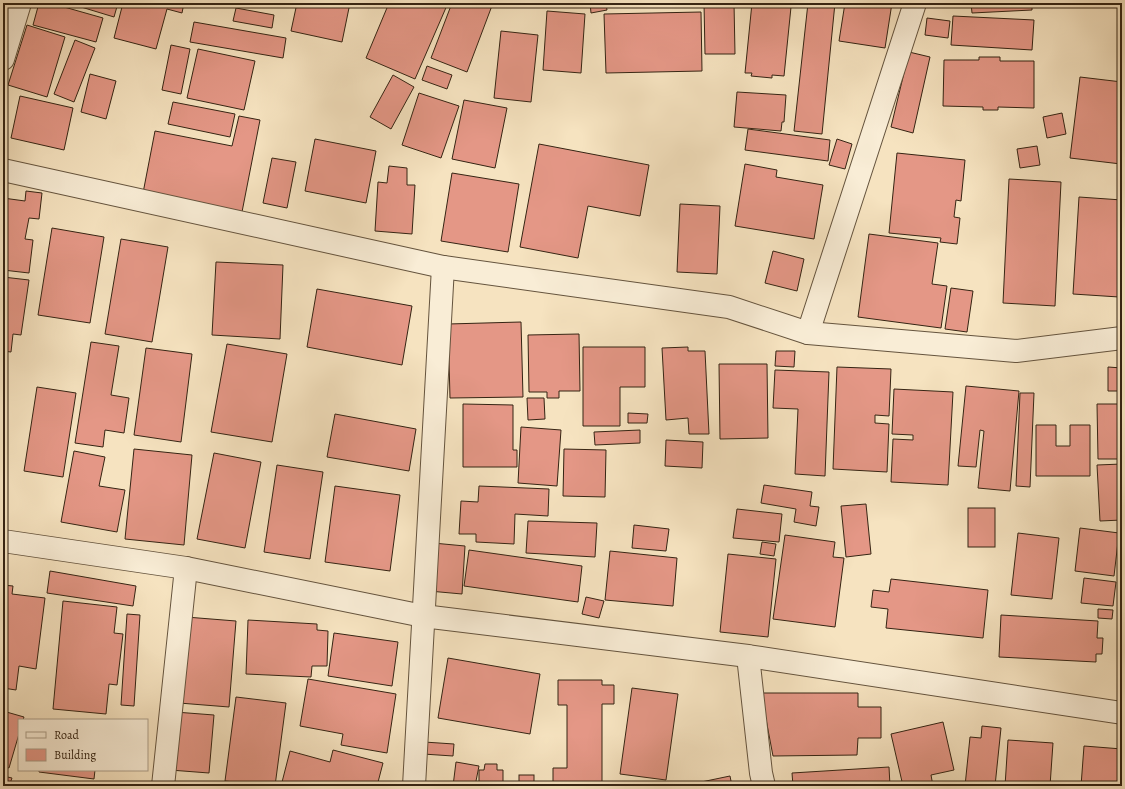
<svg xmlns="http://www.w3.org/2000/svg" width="1125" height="789" font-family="Alegreya,serif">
	<rect width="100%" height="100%" fill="#f6e3c0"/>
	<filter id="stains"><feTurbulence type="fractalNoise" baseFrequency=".005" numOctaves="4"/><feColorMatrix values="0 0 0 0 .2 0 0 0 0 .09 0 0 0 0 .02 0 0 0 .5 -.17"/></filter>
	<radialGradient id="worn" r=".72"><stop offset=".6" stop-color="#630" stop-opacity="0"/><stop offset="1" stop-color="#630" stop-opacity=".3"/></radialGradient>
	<!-- building -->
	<g fill="#e49786" stroke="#352413">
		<path d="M39 3H50L103 18 96 42 33 25Z"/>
		<path d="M68 3H118L114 17Z"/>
		<path d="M123 3H184L182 13 167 9 156 49 114 38Z"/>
		<path d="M297 3H350L342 42 291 31Z"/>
		<path d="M389 3H448L415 79 366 58Z"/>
		<path d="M452 3H493L467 72 431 58Z"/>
		<path d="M590 3H606L607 10 591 13Z"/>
		<path d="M704 3H734L735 54H705Z"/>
		<path d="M752 3 791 7 784 76 772 75V78L751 76 752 73H745Z"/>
		<path d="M808 3H835L822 134 794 131Z"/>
		<path d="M845 3H892L885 48 839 41Z"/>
		<path d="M971 3H1032V10L972 13Z"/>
		<path d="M236 8 274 15 272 28 233 21Z"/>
		<path d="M547 11 585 14 581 73 543 70Z"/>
		<path d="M701 12 702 71 606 73 604 14Z"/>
		<path d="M953 16 1034 20 1032 50 951 45Z"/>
		<path d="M927 18 950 21 948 38 925 35Z"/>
		<path d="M194 22 286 38 283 58 190 42Z"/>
		<path d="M27 25 65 37 47 97 8 85Z"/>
		<path d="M501 31 538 35 531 102 494 98Z"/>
		<path d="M75 40 95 48 74 102 54 94Z"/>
		<path d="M171 45 190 49 181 94 162 90Z"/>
		<path d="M198 49 255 61 244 110 187 98Z"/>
		<path d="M909 52 930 57 913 133 891 127Z"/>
		<path d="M979 57H1000V61H1034V108L998 107V110H983V107L943 106 944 60H979Z"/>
		<path d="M427 66 452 75 447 89 422 80Z"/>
		<path d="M90 74 116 81 106 119 81 112Z"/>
		<path d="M393 75 414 87 391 129 370 117Z"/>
		<path d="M1080 77 1122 82 1121 164 1070 158Z"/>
		<path d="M737 92 786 95 784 122H782L781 131 734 127Z"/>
		<path d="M419 93 459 106 441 158 402 145Z"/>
		<path d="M20 96 73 108 64 150 11 138Z"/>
		<path d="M464 100 507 108 495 168 452 159Z"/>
		<path d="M173 102 235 114 230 137 168 124Z"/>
		<path d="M1062 113 1066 134 1047 138 1043 117Z"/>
		<path d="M239 116 260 120 242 212 143 193 155 131 232 146Z"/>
		<path d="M748 129 830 140 828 161 745 150Z"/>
		<path d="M315 139 376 151 366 203 305 191Z"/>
		<path d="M837 139 852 144 845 169 829 165Z"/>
		<path d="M539 144 649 165 640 216 588 206 578 258 520 247Z"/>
		<path d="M1037 146 1040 165 1020 168 1017 149Z"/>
		<path d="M897 153 965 160 961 201 956 200 954 217 960 218 957 244 940 242 941 238 889 233Z"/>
		<path d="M272 158 296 162 287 208 263 203Z"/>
		<path d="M745 164 777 170 776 177 823 185 814 239 735 226Z"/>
		<path d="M389 166 407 168V185H415L412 234 375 231 378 182 387 183Z"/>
		<path d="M452 173 519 184 508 252 441 241Z"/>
		<path d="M1009 179 1061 182 1055 306 1003 303Z"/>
		<path d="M26 191 42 193 39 219 29 218 25 239 33 240 29 273 3 270V198L25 201Z"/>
		<path d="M1079 197 1122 200V259L1119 297 1073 294Z"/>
		<path d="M680 204 720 206 717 274 677 272Z"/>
		<path d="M52 228 104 237 90 323 38 315Z"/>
		<path d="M869 234 938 243 932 284 947 286 941 328 858 317Z"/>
		<path d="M121 239 168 247 152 342 105 334Z"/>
		<path d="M773 251 804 259 797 291 765 283Z"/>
		<path d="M216 262 283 265 280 339 212 335Z"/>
		<path d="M3 277 29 280 21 335 13 334 11 352 3 351Z"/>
		<path d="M951 288 973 291 967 332 945 329Z"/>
		<path d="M317 289 412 306 402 365 307 347Z"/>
		<path d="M521 322 523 397 450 398 448 324Z"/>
		<path d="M579 334 580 391H559V398H547V392H529L528 335Z"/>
		<path d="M91 342 119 346 111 395 129 398 124 433 105 430 103 447 75 443Z"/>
		<path d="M227 344 287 354 272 442 211 432Z"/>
		<path d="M583 347H645V387H620V426H583Z"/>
		<path d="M688 347V351H705L709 434H689L688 418 666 420 662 348Z"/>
		<path d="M146 348 192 354 181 442 134 435Z"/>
		<path d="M776 351H795L794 367 775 366Z"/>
		<path d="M719 364H767L768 438 720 439Z"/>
		<path d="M837 367 891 369 889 416 875 415V423L889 424 887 472 833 469Z"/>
		<path d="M1108 367 1122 368V391H1108Z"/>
		<path d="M775 370 829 372 825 476 795 474 798 409 773 408Z"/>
		<path d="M966 386 1019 391 1010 491 978 488 984 431 980 430 976 467 958 466Z"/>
		<path d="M37 387 76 393 63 477 24 471Z"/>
		<path d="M894 389 953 392 948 485 891 482 893 439 913 440V435L892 434Z"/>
		<path d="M1020 393H1034L1030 487 1016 486Z"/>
		<path d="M527 398H544L545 419 528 420Z"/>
		<path d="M463 404 513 405V450H517V467H463Z"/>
		<path d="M1097 404H1122V459H1098Z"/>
		<path d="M628 413 648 414 647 423H628Z"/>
		<path d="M335 414 416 429 409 471 327 457Z"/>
		<path d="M1036 425H1056V446H1070V425H1090V476H1036Z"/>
		<path d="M521 427 561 430 557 486 518 483Z"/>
		<path d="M640 430V443L595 445 594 432Z"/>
		<path d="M666 440 703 442 702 468 665 466Z"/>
		<path d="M134 449 192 455 184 545 125 539Z"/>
		<path d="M564 449 606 450 605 497 563 496Z"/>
		<path d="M74 451 105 457 99 486 125 490 117 532 61 522Z"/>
		<path d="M214 453 261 462 245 548 197 539Z"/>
		<path d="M1122 464V520L1100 521 1097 465Z"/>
		<path d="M277 465 323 472 310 559 264 552Z"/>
		<path d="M764 485 812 492 810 506 819 507 816 526 794 522 796 509 761 503Z"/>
		<path d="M335 486 400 495 390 571 325 562Z"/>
		<path d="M479 486 549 489 548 516 515 514 514 544 476 542V534H459L461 501 478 502Z"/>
		<path d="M866 504 871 554 846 557 841 506Z"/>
		<rect x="968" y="508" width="27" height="39"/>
		<path d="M737 509 782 514 779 542 733 538Z"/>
		<path d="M528 521 597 523 595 557 526 553Z"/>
		<path d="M634 525 669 529 666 551 632 548Z"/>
		<path d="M1080 528 1119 533 1114 576 1075 571Z"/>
		<path d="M1018 533 1059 538 1052 599 1011 595Z"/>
		<path d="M785 535 835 542 833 557 844 558 835 627 773 619Z"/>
		<path d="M762 542 776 544 774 556 760 554Z"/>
		<path d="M433 543 465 546 462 594 429 591Z"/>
		<path d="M469 550 582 566 578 602 464 586Z"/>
		<path d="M610 551 677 558 673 606 605 600Z"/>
		<path d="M728 554 776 559 768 637 720 632Z"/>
		<path d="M50 571 136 586 133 606 47 593Z"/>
		<path d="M1084 578 1116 582 1113 606 1081 603Z"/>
		<path d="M891 579 988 590 983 638 886 628 888 609 871 607 873 590 889 592Z"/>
		<path d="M3 585 13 586 12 594 45 598 36 669 19 666 16 690 3 688Z"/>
		<path d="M586 597 604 601 599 618 582 614Z"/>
		<path d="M63 601 117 607 114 633 123 634 117 685 109 684 106 714 53 709Z"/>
		<path d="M1098 609 1113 610 1112 619 1098 618Z"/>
		<path d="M127 614 140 615 134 706 121 705Z"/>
		<path d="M1001 615 1098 621 1097 638H1103L1102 654H1096V662L999 657Z"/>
		<path d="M186 617 236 621 229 707 179 703Z"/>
		<path d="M248 620 317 624V630L328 631 327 666H312L311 677 246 674Z"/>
		<path d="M334 633 398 642 392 686 328 676Z"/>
		<path d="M448 658 540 674 530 734 438 718Z"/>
		<path d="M308 679 396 694 387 753 341 745 343 734 300 726Z"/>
		<path d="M558 680H602V685H614V704H602V785H553V768H567V705H558Z"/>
		<path d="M632 688 678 694 666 780 620 774Z"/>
		<path d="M761 693H858V707H881V738H858L857 755 773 756Z"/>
		<path d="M236 697 286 703 275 786 225 781Z"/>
		<path d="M3 711 24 717 23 720H19V734L9 768 3 766Z"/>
		<path d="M175 712 214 715 209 773 170 770Z"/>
		<path d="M943 722 954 770 931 775 933 786H903L891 734Z"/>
		<path d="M982 726 1001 728 995 786H965L970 737 981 738Z"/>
		<path d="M1008 740 1053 743 1050 786H1005Z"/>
		<path d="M424 742 454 744 453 756 423 754Z"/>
		<path d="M1084 746 1122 749V786H1081Z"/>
		<path d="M333 750 383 763 377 786H281L290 751 330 762Z"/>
		<path d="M456 762 479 766 475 786H453Z"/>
		<path d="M485 764H497V770H503V786H479V770H484Z"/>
		<path d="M889 767 890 786H793L792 773Z"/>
		<path d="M39 770H95L94 779 39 772Z"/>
		<rect x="519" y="775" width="15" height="11"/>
		<path d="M3 776 12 778 9 786H3Z"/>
		<path d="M730 776 732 786H682Z"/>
	</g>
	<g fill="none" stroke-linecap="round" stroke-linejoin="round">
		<!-- street casing -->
		<g stroke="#65543e" stroke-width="24">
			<g id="street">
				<path d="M3 59 20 3"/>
				<path d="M3 170 443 267 729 307 808 333 1016 351 1122 338"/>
				<path d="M808 333 915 3"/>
				<path d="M3 541 186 568 423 616 748 656 1122 713"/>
				<path d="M748 656 761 773 764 786"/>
				<path d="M163 786 186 568"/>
				<path d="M414 786 443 267"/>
			</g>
		</g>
		<!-- street -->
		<use href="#street" stroke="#f9edd6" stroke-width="22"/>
	</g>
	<!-- margin -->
	<rect width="1125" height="789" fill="none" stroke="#f6e3c0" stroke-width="16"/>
	<rect x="4" y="4" width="1117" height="781" fill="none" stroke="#352413" stroke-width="2"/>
	<rect x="8" y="8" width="1109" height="773" fill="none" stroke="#352413"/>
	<!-- legend -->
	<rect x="18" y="719" width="130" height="52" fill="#f9edd6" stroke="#ab9d88"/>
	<rect x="26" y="732" width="20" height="6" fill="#f9edd6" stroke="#ab9d88"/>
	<text x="54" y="739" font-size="12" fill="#352413">Road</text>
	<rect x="26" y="749" width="20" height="12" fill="#e49786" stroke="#ab9d88"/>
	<text x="54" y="759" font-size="12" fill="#352413">Building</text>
	<rect width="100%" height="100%" filter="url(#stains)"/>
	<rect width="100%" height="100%" fill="url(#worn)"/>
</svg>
